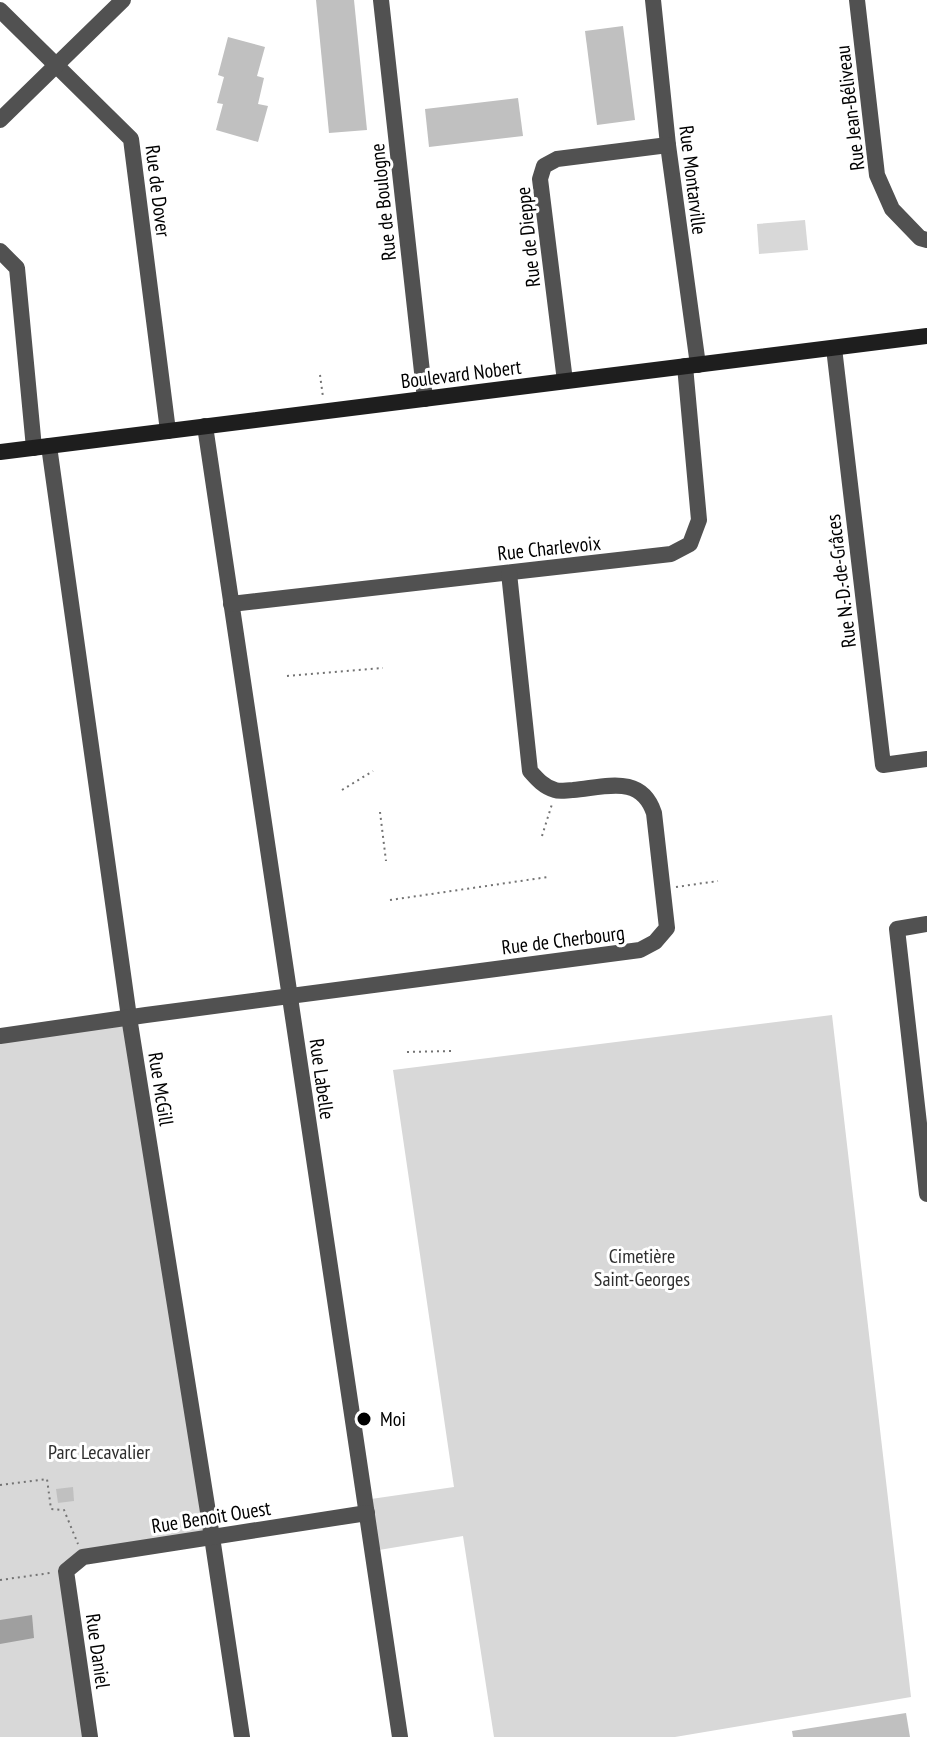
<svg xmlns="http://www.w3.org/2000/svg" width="927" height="1737" font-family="'PT Sans Narrow',sans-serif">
	<rect width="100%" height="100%" fill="#fff"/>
	<!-- green -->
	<g fill="#d8d8d8">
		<path d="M805 220 808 250 759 254 757 224Z"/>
		<path d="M832 1015 911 1697 675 1737H494L463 1536 373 1551 364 1500 454 1487 393 1070Z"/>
		<path d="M129 1017 212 1537 83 1557 67 1571 90 1737H0V1036Z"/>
	</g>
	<!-- water -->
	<path fill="#9f9f9f" d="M32 1615 34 1638 0 1644V1620Z"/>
	<!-- building -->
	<g fill="#c0c0c0">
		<path d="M316 0H354L367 130 329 133Z"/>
		<path d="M623 26 635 120 597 125 585 31Z"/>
		<path d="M228 37 265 47 257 76 264 78 258 104 268 106 258 142 216 130 223 104 217 103 224 77 218 75Z"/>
		<path d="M518 98 523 136 429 147 425 109Z"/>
		<path d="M73 1487 74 1501 58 1503 56 1489Z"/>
		<path d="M906 1713 910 1737H793L792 1731Z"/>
	</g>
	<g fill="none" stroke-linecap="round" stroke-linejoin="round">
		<!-- path -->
		<g stroke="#737373" stroke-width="2" stroke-dasharray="2 4" stroke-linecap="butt">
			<path d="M320 375 323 397"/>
			<path d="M287 676 383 668"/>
			<path d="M342 790 373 771"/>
			<path d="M380 812 386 861"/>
			<path d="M542 836 552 804"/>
			<path d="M676 887 718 881"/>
			<path d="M390 900 548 877"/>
			<path d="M407 1052 454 1051"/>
			<path d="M0 1485 47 1479 51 1509 64 1510 78 1544"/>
			<path d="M0 1580 50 1573"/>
		</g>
		<!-- street -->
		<g stroke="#515151" stroke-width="16">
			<path d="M381 0 425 399"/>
			<path d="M653 0 668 145 698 365"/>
			<path d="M857 0 877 175 892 209 920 238 927 240"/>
			<path d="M0 10 131 139 168 431"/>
			<path d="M0 120 123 0"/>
			<path d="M0 251 17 268 34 448"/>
			<path d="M834 348 883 765 927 759"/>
			<path d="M565 381 540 179 544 166 557 159 668 145"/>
			<path d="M205 426 400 1737"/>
			<path d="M49 446 129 1017 212 1537 242 1737"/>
			<path d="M231 604 671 554 690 544 699 520 685 366"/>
			<path d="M927 924 897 929 927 1194"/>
			<path d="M0 1036 146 1015 640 950 655 942 667 928 654 813C641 774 606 787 573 790 567 790 560 792 555 790 544 787 537 779 530 771L509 573"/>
			<path d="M90 1737 66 1571 83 1557 367 1513"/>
		</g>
		<!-- secondary -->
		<path stroke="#1e1e1e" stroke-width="16" d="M0 452 927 336"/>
	</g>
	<!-- markers -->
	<circle fill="#000" stroke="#fff" stroke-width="3" cx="364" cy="1419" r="8"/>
	<g text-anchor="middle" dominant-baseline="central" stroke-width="6" stroke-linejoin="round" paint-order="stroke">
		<!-- street labels -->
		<g font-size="20" fill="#000" stroke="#fff">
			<text transform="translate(850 108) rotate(-97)">Rue Jean-Béliveau</text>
			<text transform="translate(693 180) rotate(83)">Rue Montarville</text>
			<text transform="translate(158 191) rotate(83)">Rue de Dover</text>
			<text transform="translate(383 202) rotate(-96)">Rue de Boulogne</text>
			<text transform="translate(528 237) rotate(-96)">Rue de Dieppe</text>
			<text transform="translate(461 374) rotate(-7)">Boulevard Nobert</text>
			<text transform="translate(549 548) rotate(-6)">Rue Charlevoix</text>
			<text transform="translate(841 581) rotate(-97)">Rue N.-D.-de-Grâces</text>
			<text transform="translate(563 940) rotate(-7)">Rue de Cherbourg</text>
			<text transform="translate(322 1079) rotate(82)">Rue Labelle</text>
			<text transform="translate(161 1089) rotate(81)">Rue McGill</text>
			<text transform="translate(211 1517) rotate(-9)">Rue Benoit Ouest</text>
			<text transform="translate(98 1651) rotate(82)">Rue Daniel</text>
		</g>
		<!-- park labels -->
		<g font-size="20" fill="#2f2f2f" stroke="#fff">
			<text x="642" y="1256">Cimetière<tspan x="642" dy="23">Saint-Georges</tspan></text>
			<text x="99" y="1452">Parc Lecavalier</text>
		</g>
		<!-- poi labels -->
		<g font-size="20" fill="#000" stroke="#fff" text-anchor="start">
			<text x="380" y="1419">Moi</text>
		</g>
	</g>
</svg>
